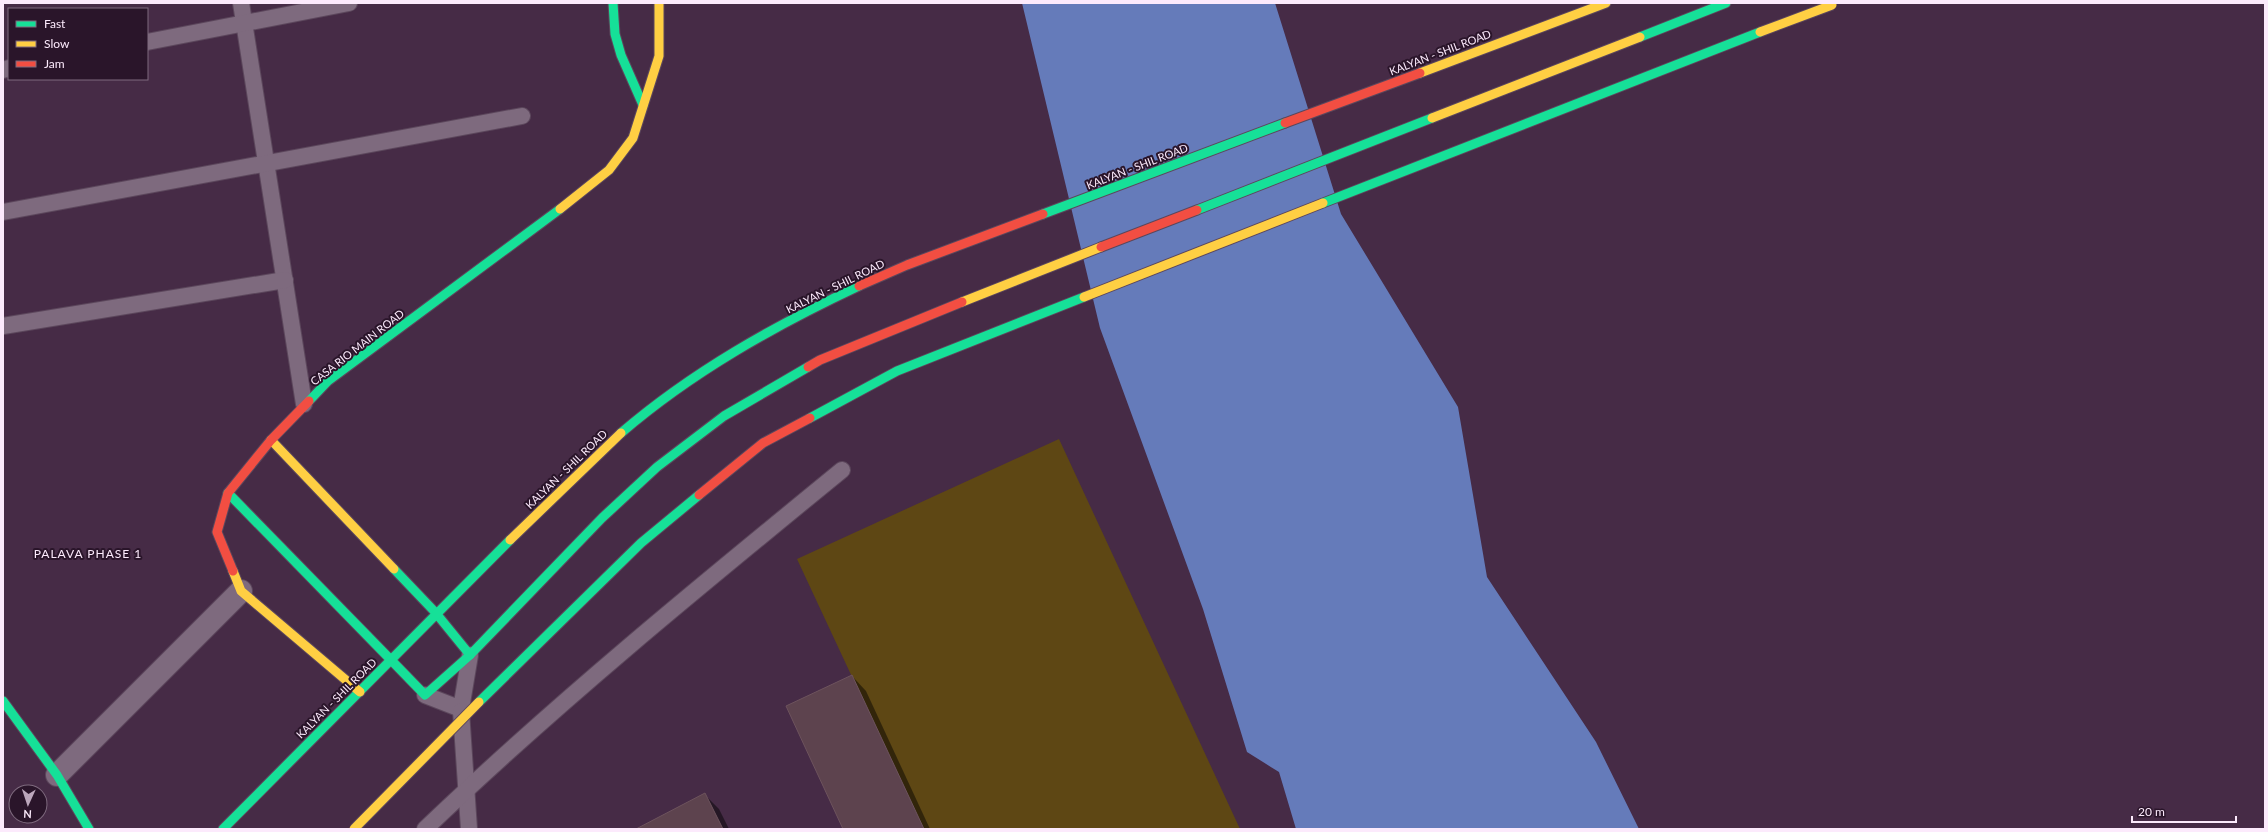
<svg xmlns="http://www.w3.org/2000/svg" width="2268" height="832" font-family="Lato,sans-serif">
	<rect width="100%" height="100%" fill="#462b46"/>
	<!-- green -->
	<path fill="#5e4714" d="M1059 439 1240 829H923L797 559Z"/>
	<!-- water -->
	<path fill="#657bba" d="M1022 3H1275L1341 214 1458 407 1487 577 1596 742 1639 829H1296L1279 772 1247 752 1203 609 1100 328Z"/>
	<!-- shadow -->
	<g fill="#0007">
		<path d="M852 676 866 691 930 829H844Z"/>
		<path d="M705 795 719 809 729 829H638Z"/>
	</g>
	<!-- building -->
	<g fill="#5d434e" stroke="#6d535d">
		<path d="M852 675 924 829H843L786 706Z"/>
		<path d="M705 793 723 829H636Z"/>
	</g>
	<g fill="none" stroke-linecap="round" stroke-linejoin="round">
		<!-- lane casing -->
		<g stroke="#5c475c" stroke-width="18">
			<g id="lane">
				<path d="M241 3 304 404"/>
				<path d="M147 42 349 3"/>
				<path d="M3 70 9 68"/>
				<path d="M3 212 522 116"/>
				<path d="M3 326 285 280"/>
				<path d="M425 695 461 709 470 655"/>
				<path d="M461 711 469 829"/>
				<path d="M425 829C558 702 700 586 842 470"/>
			</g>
		</g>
		<!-- street casing -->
		<g stroke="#5c475c" stroke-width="24">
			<path id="street" d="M57 775 241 591"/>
		</g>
		<!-- fast casing -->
		<g stroke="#5c475c" stroke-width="11">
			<g id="fast">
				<path d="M613 3 615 34 621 55 643 105"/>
				<path d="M1640 37 1726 3"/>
				<path d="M1197 210 1432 118"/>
				<path d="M1043 214 1285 123"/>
				<path d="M309 401 328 381 560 209"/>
				<path d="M621 433C692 372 774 326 859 286"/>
				<path d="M228 493 391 660"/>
				<path d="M394 569 435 612 470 655"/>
				<path d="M391 660 425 695 470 655 602 518 657 467 724 416 808 367"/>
				<path d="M3 701 57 775 89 829"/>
				<path d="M223 829 510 540"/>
			</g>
		</g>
		<!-- slow casing -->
		<g stroke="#5c475c" stroke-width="11">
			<g id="slow">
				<path d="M1420 73 1606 3"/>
				<path d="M1432 118 1640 37"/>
				<path d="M560 209 609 170 633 138 659 56V3"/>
				<path d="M962 302 1101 247"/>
				<path d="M271 440 394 569"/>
				<path d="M510 540 621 433"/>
				<path d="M233 571 241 591 360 692"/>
			</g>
		</g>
		<!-- jam casing -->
		<g stroke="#5c475c" stroke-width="11">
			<g id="jam">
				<path d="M1285 123 1420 73"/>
				<path d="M1101 247 1197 210"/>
				<path d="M859 286 907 265 1043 214"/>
				<path d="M808 367 820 360 962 302"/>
				<path d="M233 571 217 532 228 493 271 440 309 401"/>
			</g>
		</g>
		<!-- lane -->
		<use href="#lane" stroke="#7e6a7e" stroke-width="16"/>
		<!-- street -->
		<use href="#street" stroke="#7e6a7e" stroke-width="22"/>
		<!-- fast -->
		<use href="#fast" stroke="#16e098" stroke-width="9"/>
		<!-- slow -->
		<use href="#slow" stroke="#ffcf43" stroke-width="9"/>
		<!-- jam -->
		<use href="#jam" stroke="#f24e42" stroke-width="9"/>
		<!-- fast-bridge casing -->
		<g stroke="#5c475c" stroke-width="11" stroke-linecap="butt">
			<g id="fast-bridge">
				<path d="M1323 203 1760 32"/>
				<path d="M810 418 897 371 1084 297"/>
				<path d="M479 702 641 543 699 495"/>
			</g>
		</g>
		<!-- slow-bridge casing -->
		<g stroke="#5c475c" stroke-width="11" stroke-linecap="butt">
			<g id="slow-bridge">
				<path d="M1760 32 1832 5"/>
				<path d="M1084 297 1323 203"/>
				<path d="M354 829 479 702"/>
			</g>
		</g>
		<!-- jam-bridge casing -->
		<g stroke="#5c475c" stroke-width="11" stroke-linecap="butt">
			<path id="jam-bridge" d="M699 495 763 443 810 418"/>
		</g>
		<!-- fast-bridge -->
		<use href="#fast-bridge" stroke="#16e098" stroke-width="9"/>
		<!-- slow-bridge -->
		<use href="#slow-bridge" stroke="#ffcf43" stroke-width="9"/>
		<!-- jam-bridge -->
		<use href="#jam-bridge" stroke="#f24e42" stroke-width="9"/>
	</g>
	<g text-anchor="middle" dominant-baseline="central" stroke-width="4" stroke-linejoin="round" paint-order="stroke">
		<!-- street labels -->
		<g font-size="11" fill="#fceafc" stroke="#2a152a">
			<text transform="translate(1440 52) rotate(-21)">KALYAN - SHIL ROAD</text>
			<text transform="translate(1137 166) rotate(-21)">KALYAN - SHIL ROAD</text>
			<text transform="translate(835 286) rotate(-26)">KALYAN - SHIL ROAD</text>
			<text transform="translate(357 347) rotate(-38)">CASA RIO MAIN ROAD</text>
			<text transform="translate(566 469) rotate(-44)">KALYAN - SHIL ROAD</text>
			<text transform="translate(336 698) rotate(-45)">KALYAN - SHIL ROAD</text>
		</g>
		<!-- neighbourhood labels -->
		<g font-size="12" letter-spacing="1" fill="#fceafc" stroke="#2a152a">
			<text x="88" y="553">PALAVA PHASE 1</text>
		</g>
	</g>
	<!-- border -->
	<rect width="2268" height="832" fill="none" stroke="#fceafc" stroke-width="8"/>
	<!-- legend -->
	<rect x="8" y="8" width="140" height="72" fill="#2a152a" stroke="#7e6a7e"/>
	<rect x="16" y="21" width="20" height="6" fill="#16e098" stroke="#7e6a7e"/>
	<text x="44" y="28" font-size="12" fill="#fceafc">Fast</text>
	<rect x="16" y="41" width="20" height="6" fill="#ffcf43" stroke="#7e6a7e"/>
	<text x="44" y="48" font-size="12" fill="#fceafc">Slow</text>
	<rect x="16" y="61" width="20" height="6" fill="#f24e42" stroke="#7e6a7e"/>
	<text x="44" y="68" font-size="12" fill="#fceafc">Jam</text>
	<!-- north arrow -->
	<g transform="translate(28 804) rotate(183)"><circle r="19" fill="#2a152a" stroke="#7e6a7e"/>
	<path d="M0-3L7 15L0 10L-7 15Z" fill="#bca7bc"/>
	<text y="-6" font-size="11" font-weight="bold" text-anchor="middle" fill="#fceafc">N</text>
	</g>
	<!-- scale -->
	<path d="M2132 816v6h104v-6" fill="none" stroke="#fceafc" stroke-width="2"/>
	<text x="2138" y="816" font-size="12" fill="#fceafc" stroke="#2a152a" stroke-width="3" paint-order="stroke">20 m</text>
</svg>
